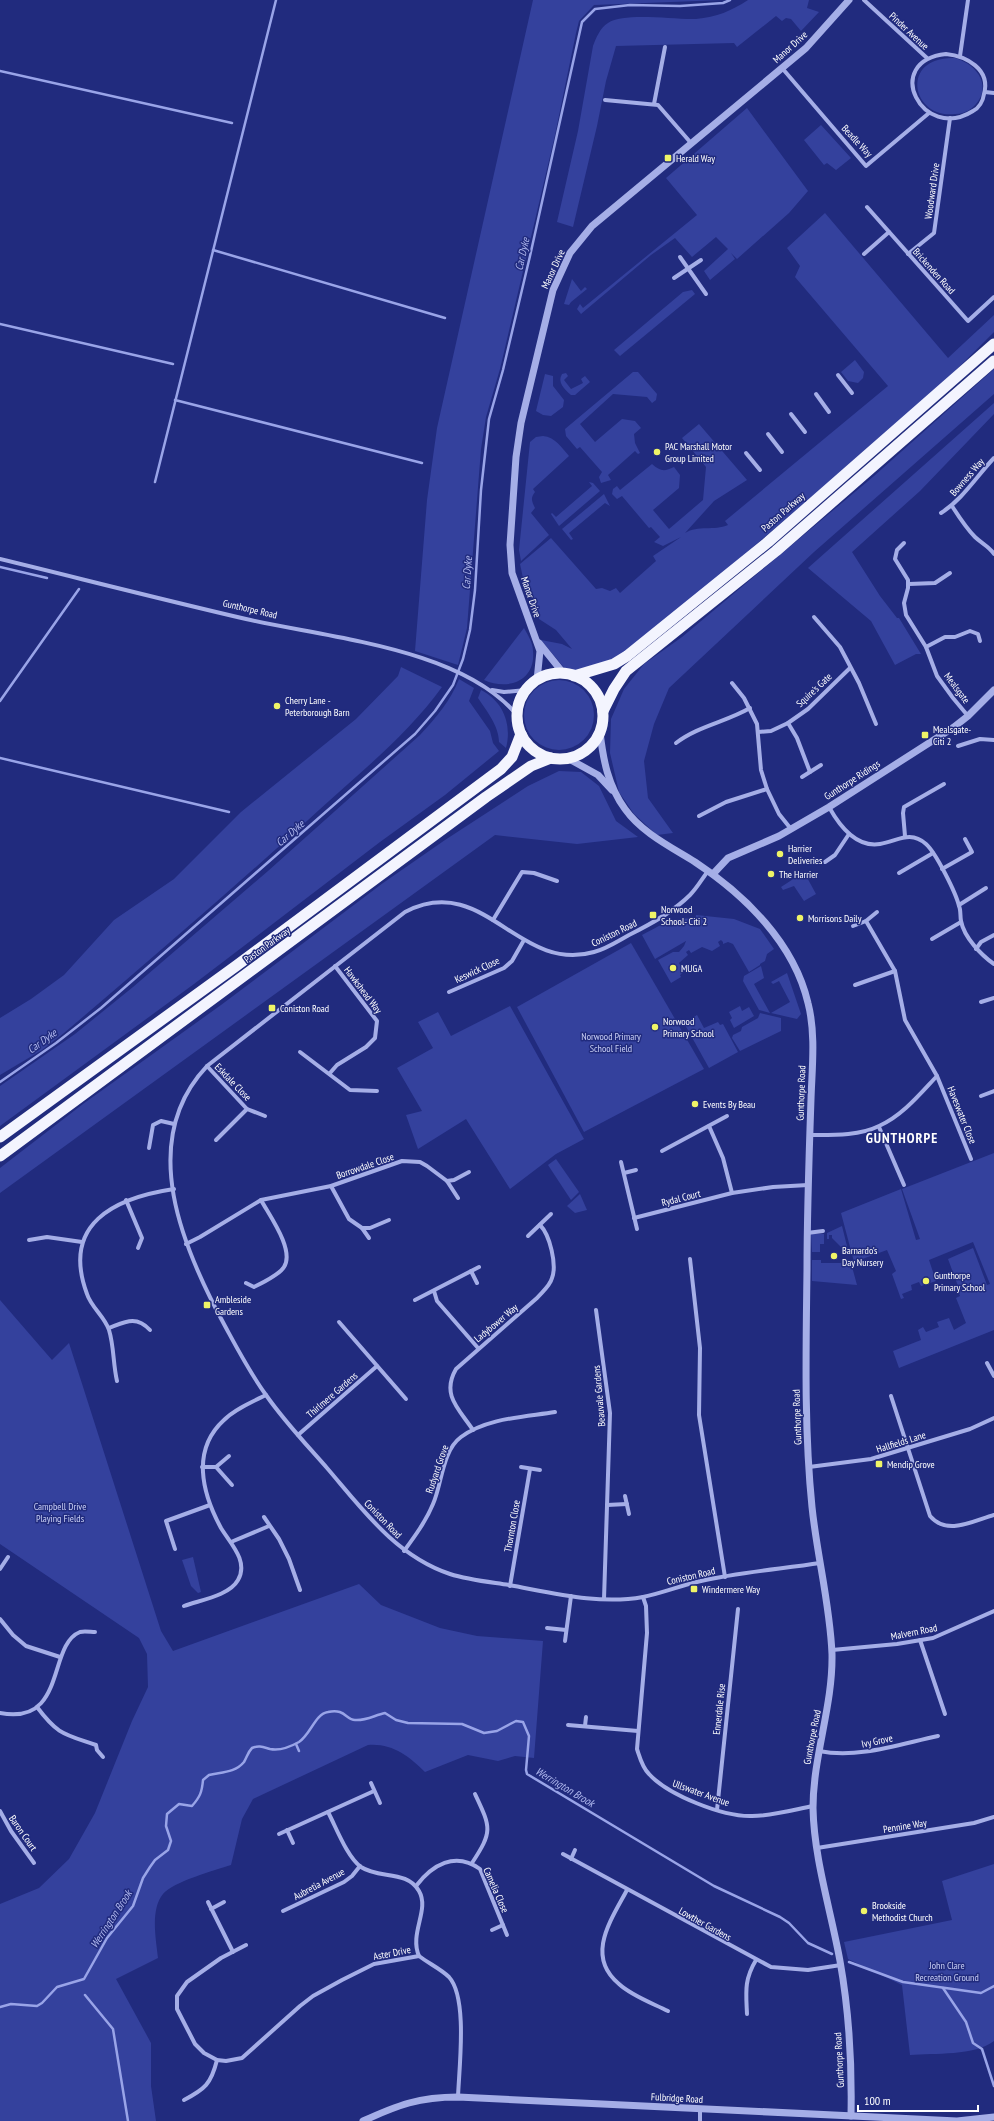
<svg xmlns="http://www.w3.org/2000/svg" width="994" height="2121" font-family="'PT Sans Narrow',sans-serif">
	<rect width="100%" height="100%" fill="#212b7e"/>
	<!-- green -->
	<g fill="#34419d">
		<path d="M533 0H723L594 5 579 21 576 33 555 135 500 369 486 417 481 449 467 628 458 665 415 651 427 500 437 428Z"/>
		<path d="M748 0H809L807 8 819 12 801 31 791 19 786 18 782 21 776 16 737 47 734 43 616 46 606 81 597 126 573 227 557 222 578 131 593 46C596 38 600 28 608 23 625 12 674 20 696 19 717 17 731 11 748 0Z"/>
		<path d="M955 58C979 65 994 89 972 108 967 112 961 114 955 114 911 119 899 56 955 58Z"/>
		<path d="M747 108 808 191 789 213 737 259 731 253 735 259 710 280 704 271 728 249 716 237 692 257 675 238 651 255 581 314 577 309 580 304 583 308 697 215 666 178Z"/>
		<path d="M821 125 851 158 836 170 827 163 824 165 804 140Z"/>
		<path d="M825 213 948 358 994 315V332L931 395 699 593 618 658 576 671 566 670 541 640 562 644 572 649 556 630 539 619 523 578 520 564 551 538 596 589 602 588 610 591 616 588 620 593 656 561 653 556 681 537 663 546 654 542 660 537 651 527 649 528 622 496 617 499 612 494 613 489 617 486 620 490 652 464C660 471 664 472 674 467L680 475 679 488 653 510 669 529 703 500 706 467 682 438 699 424 747 480 714 501 685 533C698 525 714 531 728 525L725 521 888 386 795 277 800 266 787 248Z"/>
		<path d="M572 279 581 291 585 287 587 289 571 302 569 305 564 304Z"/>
		<path d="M692 290 695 294 620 356 614 350 683 292Z"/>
		<path d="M855 360 864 372 863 378 858 383 848 381 841 372Z"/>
		<path d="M994 369V394L814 552 669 688 654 724 644 761 648 798 673 833 657 835 634 814 619 792 610 753 611 719 624 689 644 664 682 637 874 476Z"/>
		<path d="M633 372H638L657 394 656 400 652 403 647 397 613 394 580 424 595 442 622 419 635 421 641 428 634 434 635 443 640 453 638 454 635 451 608 475 611 480 601 483 599 477 602 472 580 447 577 449 566 436 565 429Z"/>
		<path d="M566 373 568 376 564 380 571 389 583 383 581 379 585 376 590 382 575 395H571C564 389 557 382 562 374Z"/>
		<path d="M545 374 553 376V386L564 400 563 407 551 416 543 415 536 411Z"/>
		<path d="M994 403V414L920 491 852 552 880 596 897 618H899L921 654H916L895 665 871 621 808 568Z"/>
		<path d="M543 436C555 437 561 447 569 456L533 489 535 492C530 498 532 502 535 508L531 513 549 535 521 561 519 550 530 442 536 437Z"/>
		<path d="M589 482 593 483 600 491 559 526 551 514 552 513 556 517 592 486Z"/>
		<path d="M604 494 610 506 605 503 569 533 573 539 571 540 562 529Z"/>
		<path d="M524 628C528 635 533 643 533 651 536 681 508 691 484 680Z"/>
		<path d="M401 667 442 687C408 734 362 771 319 810 236 886 150 960 64 1033L42 1050 0 1075V1018L31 999 64 975 114 920 174 879 241 812 356 719 398 676Z"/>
		<path d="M459 679 474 688 469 701 490 731 493 743 499 751 445 795 380 842 194 984 0 1126V1086L75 1034 133 987 268 871 420 735C436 718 451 700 459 679Z"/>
		<circle cx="559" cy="715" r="35"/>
		<path d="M481 690C504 702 512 725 506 748L499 742C499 726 486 710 478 698Z"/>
		<path d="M559 771 581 772 599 786 616 821 638 837 577 844 495 835 0 1193V1168L83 1104 221 1005 383 883 445 840 528 786Z"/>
		<path d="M804 872 816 894 804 901 794 886 783 890 781 887Z"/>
		<path d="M696 915 734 919 760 929 774 949 767 954 765 961 760 964V965L749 972 733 944 728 942 723 944V942L721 940 718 942 720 946 712 951 702 947 691 953 689 950 686 952 688 955 679 963 684 972 680 975 681 977 671 983 658 960 673 952H679L684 946 686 941 655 959 642 935C659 926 674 916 694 919L695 923Z"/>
		<path d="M631 943 704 1069 584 1132 517 1007Z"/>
		<path d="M761 966 764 978 754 984 770 1013 759 1010 743 981 744 976Z"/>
		<path d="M787 973 801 1014 797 1019 771 1013 790 1002 779 981 773 984 771 982Z"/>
		<path d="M510 1006 584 1139 556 1154 510 1189 466 1119 418 1149 406 1115 422 1111 397 1068 433 1048 418 1022 438 1012 451 1036Z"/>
		<path d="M740 1006 742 1011 749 1007 754 1016 734 1028 730 1020 732 1018 729 1012Z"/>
		<path d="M760 1013 781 1018V1031L740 1051 732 1038 733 1035 741 1031 742 1027 758 1018Z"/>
		<path d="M697 1015 704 1028 718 1022 720 1025 723 1024 738 1052 709 1068 684 1023Z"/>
		<path d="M994 1153V1330L899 1368 893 1351 921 1340 918 1330 923 1327 926 1332 939 1327 937 1322 949 1318 954 1330 966 1323 956 1298 960 1296 957 1287 958 1286 948 1259 973 1248 987 1285 990 1284 973 1242 929 1260 936 1281 921 1286 919 1282 911 1285 912 1290 902 1294 904 1298 901 1299 892 1274 896 1271 887 1250 854 1262 841 1213 901 1189 916 1240 920 1239 902 1189Z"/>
		<path d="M556 1159 579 1192 571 1200 548 1165Z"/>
		<path d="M580 1194 587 1210 575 1213 567 1206Z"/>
		<path d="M842 1226 848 1250H844L832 1238V1235H829V1239H827V1233Z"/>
		<path d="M811 1234H824V1244H820V1252H812Z"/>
		<path d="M812 1260H821V1263H851L857 1285 812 1281Z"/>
		<path d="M0 1300 52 1360 69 1343 161 1631 173 1651 359 1584 381 1605 440 1628 477 1636 543 1641 534 1758 515 1756 498 1761 468 1755 425 1772C409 1756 392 1743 368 1745L253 1799 242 1819 231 1865C215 1870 173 1882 163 1894 150 1910 156 1939 158 1958L116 1979 151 2043V2086L156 2121H0V1904L39 1888 69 1859 95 1813 132 1721 148 1687 147 1654 139 1638 0 1544Z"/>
		<path d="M193 1557 201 1592 198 1593 191 1586 182 1560Z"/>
		<path d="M994 1864V2041C975 2056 934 2053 910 2055L902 1985 848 1959 844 1942 952 1920 942 1881Z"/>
	</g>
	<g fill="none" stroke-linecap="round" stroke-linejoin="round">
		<!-- stream -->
		<g stroke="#99a4e8" stroke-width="2.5">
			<path d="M0 71 232 123"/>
			<path d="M213 250 445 318"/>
			<path d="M0 324 173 364"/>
			<path d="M175 400 422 463"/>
			<path d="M155 482 276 0"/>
			<path d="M0 567 47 578"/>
			<path d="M0 701 79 589"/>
			<path d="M0 758 229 812"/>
			<path d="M0 1082 56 1043 101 1008 415 734 435 711 453 685 463 659 470 630 475 590 481 490 489 419 503 370 530 256 582 22 595 9 630 5 680 6 723 3 730 0"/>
			<path d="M296 1744 299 1751"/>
			<path d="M849 1962 903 1982 981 1993 994 1986"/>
			<path d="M943 1988 966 2022 973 2043 982 2049 994 2086"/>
			<path d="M85 1995 113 2029 128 2121"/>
			<path d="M0 2007 11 2004 37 2006 42 2003 57 1987 84 1979 107 1938 133 1906 143 1878 150 1867 155 1860 168 1850 171 1841 166 1826 167 1814 179 1804 192 1806C200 1797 202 1792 203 1780L209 1775C221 1772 235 1773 244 1762 247 1757 248 1752 252 1748 259 1745 263 1747 270 1749 280 1751 290 1747 299 1742 311 1734 315 1714 328 1712 345 1708 346 1720 355 1720 366 1721 375 1715 385 1713L396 1720 408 1723 462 1724 484 1733 497 1731 516 1721 523 1722 529 1736 526 1770 527 1774 714 1886 780 1917 789 1923 808 1943 832 1954"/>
		</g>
		<!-- minor -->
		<g stroke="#a5aee7" stroke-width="4">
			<path d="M864 0 927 58"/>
			<path d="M946 54C966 56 991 69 984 94 983 101 979 108 973 111 922 143 881 61 946 54Z"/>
			<path d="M960 56 968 0"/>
			<path d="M782 68 866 166 929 113"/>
			<path d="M985 92 994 93"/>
			<path d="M605 100 658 105 691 143"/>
			<path d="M654 104 665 47"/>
			<path d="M867 207 968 321 994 297"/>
			<path d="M864 254 889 232"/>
			<path d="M908 254 934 233 950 118"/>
			<path d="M680 257 706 294"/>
			<path d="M674 278 701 260"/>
			<path d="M838 375 852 393"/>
			<path d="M816 394 829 412"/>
			<path d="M791 414 805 432"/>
			<path d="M768 434 782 452"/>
			<path d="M746 453 760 470"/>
			<path d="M952 506C959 517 966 528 975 537 981 543 989 546 994 554"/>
			<path d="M941 513C963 499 976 477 994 458"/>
			<path d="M904 543 897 550 895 559 908 580V588L904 603 906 615 926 647"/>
			<path d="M0 559C82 579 164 600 246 619 329 638 461 648 517 715"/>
			<path d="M909 584 935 583 950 573"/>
			<path d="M814 617 840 647 859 683 876 724"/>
			<path d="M732 683 744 698 757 724 761 770 767 789"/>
			<path d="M492 690 504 692 526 690"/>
			<path d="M968 716 953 698 937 676 926 647 945 637H955L970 631 978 634 980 641"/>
			<path d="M788 723 808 709 850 668"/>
			<path d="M758 732 771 731 788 723 797 738 810 772"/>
			<path d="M676 743C698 726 726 722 750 708"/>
			<path d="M958 746 980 739 994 740"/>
			<path d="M802 777 821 765"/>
			<path d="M829 807C839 825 856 848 880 844 898 841 910 830 926 844 936 853 956 893 959 906 961 910 960 916 961 921 964 937 981 955 994 964"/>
			<path d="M699 816 726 802 767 789 779 814 791 829"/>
			<path d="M905 836 903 813 904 807 944 784"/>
			<path d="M825 862 835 855 849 834"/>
			<path d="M942 869 972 852 965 839"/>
			<path d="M708 871C702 879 697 888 690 895 673 912 651 924 629 935 618 941 606 949 594 952 518 974 484 871 405 912L207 1066C136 1141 183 1249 225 1326 238 1350 250 1373 266 1395 284 1421 306 1444 327 1468 363 1510 396 1556 450 1574 469 1580 490 1582 509 1585 553 1593 599 1605 643 1597 663 1593 682 1585 701 1581 740 1572 781 1569 820 1563"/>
			<path d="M899 873 933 853"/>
			<path d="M959 905 986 888"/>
			<path d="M493 920 522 872 534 873 557 881"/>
			<path d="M866 921 895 971 905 1020 937 1076 971 1159"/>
			<path d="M853 926 866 921 877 912"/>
			<path d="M932 939 961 922"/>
			<path d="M976 949 981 942 994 935"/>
			<path d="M855 985 895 971"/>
			<path d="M449 992 504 968 512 961 524 940"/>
			<path d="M981 1002 994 998"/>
			<path d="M300 1052 350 1090 377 1091"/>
			<path d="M207 1066 247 1109 216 1140"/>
			<path d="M330 1073 337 1065 366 1047 375 1038 377 1021 335 966"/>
			<path d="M981 1096 994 1091"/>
			<path d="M247 1109 265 1116"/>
			<path d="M709 1126 723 1158 732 1193"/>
			<path d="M879 1127 904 1185"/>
			<path d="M810 1135C832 1135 859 1136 879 1126 902 1116 920 1094 937 1076"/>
			<path d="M149 1148 153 1125 161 1121 174 1124"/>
			<path d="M662 1151 727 1116"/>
			<path d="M621 1162 637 1229"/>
			<path d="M624 1173 636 1170"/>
			<path d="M447 1181 454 1180 469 1172"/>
			<path d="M331 1186 349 1219 362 1228 369 1238"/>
			<path d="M126 1200 142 1238 138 1248"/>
			<path d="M634 1218 732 1193 773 1187 808 1185"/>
			<path d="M362 1228H370L389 1220"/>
			<path d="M807 1233 823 1231"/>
			<path d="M528 1236 551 1214"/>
			<path d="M29 1240 47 1237 82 1242"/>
			<path d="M186 1244 200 1237 261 1200 331 1186 402 1161 420 1162 427 1166 447 1181 458 1198"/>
			<path d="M690 1259 700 1348 699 1415 725 1577"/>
			<path d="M471 1271 477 1283"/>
			<path d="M246 1283 254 1287C262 1283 279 1275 284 1267 295 1250 269 1215 261 1200"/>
			<path d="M434 1291 437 1301 478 1348"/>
			<path d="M415 1300 479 1267"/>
			<path d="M596 1310 610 1413 604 1599"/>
			<path d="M339 1322 406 1399"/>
			<path d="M109 1328C125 1322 136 1315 150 1330"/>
			<path d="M987 1363 994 1376"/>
			<path d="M117 1381C113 1364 114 1346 109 1330 105 1317 91 1307 87 1294 61 1224 114 1198 174 1189"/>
			<path d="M891 1396 930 1516C947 1536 973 1521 994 1515"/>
			<path d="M473 1430C459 1409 441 1395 456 1369L537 1298C542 1292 550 1286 552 1278 557 1265 550 1235 540 1225"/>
			<path d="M298 1435 377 1366"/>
			<path d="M229 1456 216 1467 232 1485"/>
			<path d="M202 1467H216"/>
			<path d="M521 1467 540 1470"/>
			<path d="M809 1467 871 1459 970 1429 994 1418"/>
			<path d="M625 1496 629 1514"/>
			<path d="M607 1505 627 1504"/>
			<path d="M264 1517 279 1539 289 1559 300 1590"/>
			<path d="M231 1542 269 1526"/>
			<path d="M175 1549 166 1521 210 1505"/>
			<path d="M404 1551C415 1536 426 1521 433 1504 442 1484 442 1451 461 1437 487 1418 524 1417 555 1412"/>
			<path d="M0 1569 8 1557"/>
			<path d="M510 1586 530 1469"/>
			<path d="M643 1597 646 1606 647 1633 637 1749C640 1758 642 1767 649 1774 668 1795 723 1817 752 1816 772 1816 793 1810 813 1806"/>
			<path d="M184 1606C200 1600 229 1596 238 1580 249 1561 230 1543 221 1528 202 1493 191 1450 224 1420 235 1409 252 1402 266 1395"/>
			<path d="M0 1619 13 1635 26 1646 60 1657"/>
			<path d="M547 1628 566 1630"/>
			<path d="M920 1640 945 1714"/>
			<path d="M565 1641 571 1596"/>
			<path d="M832 1650 897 1644 933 1638 994 1611"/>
			<path d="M37 1707C58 1735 64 1734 96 1745L97 1750 103 1757"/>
			<path d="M0 1713C67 1726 47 1645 80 1632 84 1631 91 1632 95 1632"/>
			<path d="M568 1725 638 1731"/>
			<path d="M585 1726 586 1717"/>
			<path d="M819 1751C858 1759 900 1744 938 1736"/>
			<path d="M371 1783 380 1803"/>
			<path d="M717 1810 738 1609"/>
			<path d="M0 1811 11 1831 34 1863"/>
			<path d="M328 1812C336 1827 347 1857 361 1867 379 1879 407 1870 419 1891 430 1910 409 1933 419 1956"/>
			<path d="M287 1830 293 1843"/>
			<path d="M279 1834 374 1791"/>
			<path d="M817 1848 974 1823 994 1817"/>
			<path d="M563 1854 771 1967 808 1970 841 1965"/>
			<path d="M571 1859 575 1850"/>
			<path d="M472 1863C493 1831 491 1828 475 1794"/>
			<path d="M416 1886C432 1865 455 1851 480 1869L507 1935"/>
			<path d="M627 1890C611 1920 585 1956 619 1984 632 1996 652 2003 668 2011"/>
			<path d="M208 1902 233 1952"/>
			<path d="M211 1909 224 1902"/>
			<path d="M283 1911 344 1882 352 1876 360 1866"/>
			<path d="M492 1930 503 1925"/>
			<path d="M246 1945 221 1958 187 1982 177 1996V2009L195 2044 204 2053 217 2060 226 2061 242 2058 300 2006 313 1996 342 1980 374 1964 419 1956C428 1963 441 1969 449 1977 468 1998 459 2068 458 2097"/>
			<path d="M747 2014C746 1992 744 1980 756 1960"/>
			<path d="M184 2100C205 2089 211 2084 217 2060"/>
			<path d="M700 2121V2109"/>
		</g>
		<!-- tertiary -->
		<g stroke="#a5aee7" stroke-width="7">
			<path d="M539 643 564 674"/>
			<path d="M537 680 540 651 512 573 510 545 516 457 521 423 553 290 570 253 592 226 806 48 849 0"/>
			<path d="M600 732C603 759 608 786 625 809 642 833 671 847 695 862 745 895 794 943 808 1003 816 1034 812 1068 811 1099 809 1156 807 1213 807 1270 806 1349 804 1428 812 1507 817 1556 830 1604 832 1654 833 1706 813 1756 813 1808 814 1859 831 1911 840 1961 849 2011 852 2065 851 2116"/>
			<path d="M569 759 598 775 612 790"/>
			<path d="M713 874 728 858 779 836 829 807 954 727 968 716 994 690"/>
			<path d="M363 2121C398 2105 419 2097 458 2097L957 2121 994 2117"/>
		</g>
		<!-- trunk -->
		<g stroke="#f3f4fe" stroke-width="11">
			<circle cx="560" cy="716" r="43"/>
			<path d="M574 676 614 664 627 656 768 542 994 344"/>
			<path d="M603 711 614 689 626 671 776 551 994 361"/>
			<path d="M0 1137 236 966 501 769 512 757 521 734"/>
			<path d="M0 1156 486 797 531 766 551 758"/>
		</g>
	</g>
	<!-- markers -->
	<g fill="#eff467" stroke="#212b7e" stroke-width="1.5">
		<rect x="664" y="154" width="8" height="8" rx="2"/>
		<circle cx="657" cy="452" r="4"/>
		<circle cx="277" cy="706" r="4"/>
		<rect x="921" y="731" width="8" height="8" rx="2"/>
		<circle cx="780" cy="854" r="4"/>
		<circle cx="771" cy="874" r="4"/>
		<rect x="649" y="911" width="8" height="8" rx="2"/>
		<circle cx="800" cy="918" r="4"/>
		<circle cx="673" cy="968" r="4"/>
		<rect x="268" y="1004" width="8" height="8" rx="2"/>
		<circle cx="655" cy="1027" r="4"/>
		<circle cx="695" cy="1104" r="4"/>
		<circle cx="834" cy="1256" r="4"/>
		<circle cx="926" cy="1281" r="4"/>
		<rect x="203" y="1301" width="8" height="8" rx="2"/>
		<rect x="875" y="1460" width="8" height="8" rx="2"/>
		<rect x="690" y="1585" width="8" height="8" rx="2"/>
		<circle cx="864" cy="1911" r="4"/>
	</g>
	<g text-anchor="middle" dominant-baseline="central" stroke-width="3" stroke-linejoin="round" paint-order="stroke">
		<!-- street labels -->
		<g font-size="10" fill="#fff" stroke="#212b7e">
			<text transform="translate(909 31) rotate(43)">Pinder Avenue</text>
			<text transform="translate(790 47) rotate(-42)">Manor Drive</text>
			<text transform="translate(857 141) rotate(47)">Beadle Way</text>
			<text transform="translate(932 191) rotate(-82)">Woodward Drive</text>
			<text transform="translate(553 269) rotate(-65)">Manor Drive</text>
			<text transform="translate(934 271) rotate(48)">Brickenden Road</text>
			<text transform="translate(967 477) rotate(-49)">Bowness Way</text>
			<text transform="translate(783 512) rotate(-41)">Paston Parkway</text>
			<text transform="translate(531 597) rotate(71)">Manor Drive</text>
			<text transform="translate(250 609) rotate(13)">Gunthorpe Road</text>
			<text transform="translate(957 688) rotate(53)">Mealsgate</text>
			<text transform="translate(814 690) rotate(-43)">Squire's Gate</text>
			<text transform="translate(852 780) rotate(-33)">Gunthorpe Ridings</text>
			<text transform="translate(614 933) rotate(-26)">Coniston Road</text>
			<text transform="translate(267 945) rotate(-36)">Paston Parkway</text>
			<text transform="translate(477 970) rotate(-25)">Keswick Close</text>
			<text transform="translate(363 990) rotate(53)">Hawkshead Way</text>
			<text transform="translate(233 1082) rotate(46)">Eskdale Close</text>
			<text transform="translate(801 1093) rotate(-88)">Gunthorpe Road</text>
			<text transform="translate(962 1115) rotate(68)">Haveswater Close</text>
			<text transform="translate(365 1166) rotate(-19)">Borrowdale Close</text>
			<text transform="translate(681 1198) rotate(-14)">Rydal Court</text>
			<text transform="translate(496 1323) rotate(-40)">Ladybower Way</text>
			<text transform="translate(332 1395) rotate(-41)">Thirlmere Gardens</text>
			<text transform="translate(599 1396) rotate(-95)">Beauvale Gardens</text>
			<text transform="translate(797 1417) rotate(-92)">Gunthorpe Road</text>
			<text transform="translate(901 1442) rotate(-17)">Hallfields Lane</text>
			<text transform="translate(437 1469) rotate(-71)">Rudyard Grove</text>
			<text transform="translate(383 1519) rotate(46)">Coniston Road</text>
			<text transform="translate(512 1526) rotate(-80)">Thornton Close</text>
			<text transform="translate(691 1576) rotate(-13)">Coniston Road</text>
			<text transform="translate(914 1632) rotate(-11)">Malvern Road</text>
			<text transform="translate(719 1709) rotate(-84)">Ennerdale Rise</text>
			<text transform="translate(812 1737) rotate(-79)">Gunthorpe Road</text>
			<text transform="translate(877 1741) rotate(-12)">Ivy Grove</text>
			<text transform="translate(701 1793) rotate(20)">Ullswater Avenue</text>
			<text transform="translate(905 1826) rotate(-9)">Pennine Way</text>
			<text transform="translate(23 1833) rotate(55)">Baron Court</text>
			<text transform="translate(319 1884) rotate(-28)">Aubretia Avenue</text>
			<text transform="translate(496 1890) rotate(66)">Camelia Close</text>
			<text transform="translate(705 1924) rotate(29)">Lowther Gardens</text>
			<text transform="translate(392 1953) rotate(-11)">Aster Drive</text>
			<text transform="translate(839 2060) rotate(-93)">Gunthorpe Road</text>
			<text transform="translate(677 2098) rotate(3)">Fulbridge Road</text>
		</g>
		<!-- poi labels -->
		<g font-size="10" fill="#fff" stroke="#212b7e" text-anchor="start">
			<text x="676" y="158">Herald Way</text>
			<text x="665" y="446">PAC Marshall Motor<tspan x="665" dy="12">Group Limited</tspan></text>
			<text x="285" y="700">Cherry Lane -<tspan x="285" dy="12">Peterborough Barn</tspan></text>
			<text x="933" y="729">Mealsgate-<tspan x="933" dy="12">Citi 2</tspan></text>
			<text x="788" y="848">Harrier<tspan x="788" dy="12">Deliveries</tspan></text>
			<text x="779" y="874">The Harrier</text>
			<text x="661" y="909">Norwood<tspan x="661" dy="12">School- Citi 2</tspan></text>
			<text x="808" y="918">Morrisons Daily</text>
			<text x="681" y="968">MUGA</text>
			<text x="280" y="1008">Coniston Road</text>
			<text x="663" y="1021">Norwood<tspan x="663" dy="12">Primary School</tspan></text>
			<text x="703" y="1104">Events By Beau</text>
			<text x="842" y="1250">Barnardo's<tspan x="842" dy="12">Day Nursery</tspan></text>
			<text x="934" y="1275">Gunthorpe<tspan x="934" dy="12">Primary School</tspan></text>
			<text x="215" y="1299">Ambleside<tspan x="215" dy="12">Gardens</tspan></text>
			<text x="887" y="1464">Mendip Grove</text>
			<text x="702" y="1589">Windermere Way</text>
			<text x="872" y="1905">Brookside<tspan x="872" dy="12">Methodist Church</tspan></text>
		</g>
		<!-- park labels -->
		<g font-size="10" fill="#c9cff5" stroke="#212b7e">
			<text x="611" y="1036">Norwood Primary<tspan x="611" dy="12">School Field</tspan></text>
			<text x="60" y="1506">Campbell Drive<tspan x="60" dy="12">Playing Fields</tspan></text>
			<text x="947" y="1965">John Clare<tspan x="947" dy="12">Recreation Ground</tspan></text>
		</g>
		<!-- water labels -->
		<g font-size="11" font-style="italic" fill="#b1b9ef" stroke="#212b7e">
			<text transform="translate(522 254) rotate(-77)">Car Dyke</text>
			<text transform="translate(467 573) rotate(-86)">Car Dyke</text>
			<text transform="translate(290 833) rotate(-41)">Car Dyke</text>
			<text transform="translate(42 1041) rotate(-36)">Car Dyke</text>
			<text transform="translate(565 1787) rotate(31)">Werrington Brook</text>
			<text transform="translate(111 1919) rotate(-57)">Werrington Brook</text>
		</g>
		<!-- district labels -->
		<g font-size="14" font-weight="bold" letter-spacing="1" fill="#fff" stroke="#212b7e">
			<text x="902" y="1138">GUNTHORPE</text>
		</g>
	</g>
	<!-- scale -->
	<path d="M858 2105v6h120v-6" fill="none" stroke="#ffffff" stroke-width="2"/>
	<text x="864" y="2105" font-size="12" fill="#ffffff" stroke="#212b7e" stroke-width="3" paint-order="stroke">100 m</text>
</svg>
